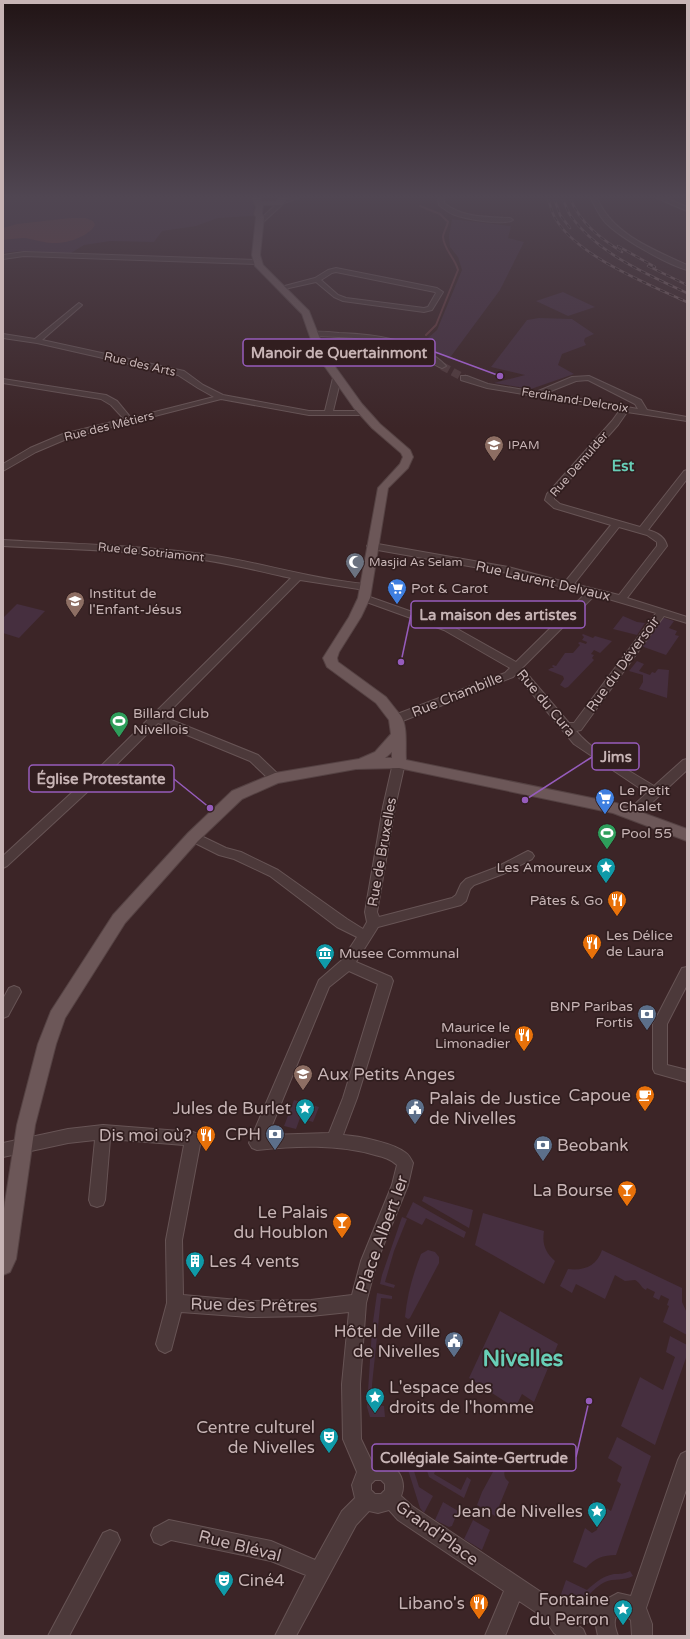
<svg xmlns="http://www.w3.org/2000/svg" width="690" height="1639" font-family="'Varela Round',sans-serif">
	<rect width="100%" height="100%" fill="#3c2527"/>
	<!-- green -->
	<g fill="#462f3f">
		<path d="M3 198H255L253 216 218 218 196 226 162 231 154 242 110 241 84 245 71 253 20 251 3 253Z"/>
		<path d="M452 219 511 226 508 238 524 242 500 290 449 359 432 349 419 346 437 330 462 270 458 257 450 247 449 236Z"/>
		<path d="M563 292 595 307 568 316 536 301Z"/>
		<path d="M539 318 572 319 594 334 585 338 584 341 586 345 562 354 558 365 574 374 531 389 494 383 525 375 491 367 527 320Z"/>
		<path d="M17 604 45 611 19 638 3 633V618Z"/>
		<path d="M623 616 637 622 645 623 637 635 613 629Z"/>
		<path d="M662 617 674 621 669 628 677 631 675 635 679 636 666 655 641 646Z"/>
		<path d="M583 634 593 638 595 636 612 641 600 653 594 650 591 654 594 655 592 658 594 660 568 687 565 688 560 685 564 679 563 676 548 670 551 668H554L552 666 553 665 556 666 565 653H573L580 645 578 643 580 642 586 644 587 642 582 640 584 637 582 635Z"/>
		<path d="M637 661 644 664 639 671 650 675 652 672 655 673 658 669 669 670 667 698 639 689 643 682V675L629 671Z"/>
		<path d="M294 1100 319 1107 313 1122 300 1118 296 1129 284 1126Z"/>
		<path d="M424 1196 473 1210 469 1228 422 1201Z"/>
		<path d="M413 1202 466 1232 464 1238 426 1218 422 1225 406 1217Z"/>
		<path d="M483 1213 544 1231C542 1244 545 1252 555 1261L544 1284 475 1245Z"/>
		<path d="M402 1217 407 1219 394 1251 385 1282 395 1285 394 1288 380 1284 382 1275Z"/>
		<path d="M428 1250 435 1252 439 1257V1263L410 1318 408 1319 405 1317C407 1295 413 1274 421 1254Z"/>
		<path d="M602 1250 682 1288V1302L687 1313V1335L663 1322 669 1306 667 1305 669 1299 661 1295 659 1300 653 1297 655 1292 647 1288 646 1290C641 1288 640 1282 635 1280L625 1281 615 1275 605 1299 576 1284 572 1293 560 1286 568 1269C584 1271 597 1266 602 1250Z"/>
		<path d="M377 1293 392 1296V1299L381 1298 372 1385V1404L384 1406 385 1417H370L367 1407 372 1329Z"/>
		<path d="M500 1311 558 1344 534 1402 522 1394 515 1408 469 1378Z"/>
		<path d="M670 1336 687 1345V1355L655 1445 621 1426 640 1377 663 1390 675 1357 666 1352Z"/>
		<path d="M617 1437 651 1456 616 1555C603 1555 595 1558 586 1568L573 1562 585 1528 592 1533 597 1530 598 1525 597 1520 589 1516 593 1506 591 1505 593 1500 611 1511 621 1484 617 1481 622 1467 608 1458Z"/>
		<path d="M506 1448 523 1458 522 1462 519 1461 516 1467 510 1465 506 1467C503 1474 504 1478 509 1482L495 1516 477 1505 482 1492Z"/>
		<path d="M421 1451 439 1461 434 1474 461 1490 467 1477 471 1480 464 1498 429 1477Z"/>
		<path d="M409 1455 419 1487 433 1496 424 1513 420 1508 404 1457Z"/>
		<path d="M443 1502 458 1511 452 1526 449 1527 435 1520Z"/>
		<path d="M473 1520 490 1530 482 1550 464 1539Z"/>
		<path d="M630 1571 633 1576C624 1581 614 1578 605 1582 588 1590 581 1614 559 1600L566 1580 587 1590C596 1582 603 1576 614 1574 620 1574 624 1574 630 1571Z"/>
	</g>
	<!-- water -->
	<path fill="#643b3f" d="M71 218H85L93 221 95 225C87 239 59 246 44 242 37 241 32 239 25 238 18 238 10 239 3 240V228L17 224Z"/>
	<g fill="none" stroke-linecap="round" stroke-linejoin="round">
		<!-- stream -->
		<path stroke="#643b3f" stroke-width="2" d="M420 206 440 214 448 222C447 227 443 233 443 237 444 250 455 258 458 270L436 325 426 335"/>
		<!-- minor-tunnel -->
		<path stroke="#513a3c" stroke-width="8" stroke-dasharray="8 4" stroke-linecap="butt" d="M442 366 464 378"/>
		<!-- minor casing -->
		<g stroke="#675455" stroke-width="2">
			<g id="minor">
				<path d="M288 198H298L284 203 261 224H257V222L280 201Z"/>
				<path d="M438 198H444V203C463 218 487 217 510 218L513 220C504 226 466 219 455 215 449 213 444 209 439 205Z"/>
				<path d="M591 198H597C612 234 654 250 687 265V270C666 264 620 238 605 222 599 215 595 207 591 198Z"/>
				<path d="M657 198H666L687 207V211Z"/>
				<path d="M24 252 257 260 260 262 257 264 24 256 3 259V255Z"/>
				<path d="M336 268 437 288 443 292 432 310 424 312 343 301 334 297 316 282 280 290 277 288 315 278 328 270ZM336 272 435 292 436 293 428 307 424 308 346 298 338 295 321 280 332 273Z"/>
				<path d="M79 303 82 305 81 306 42 340 184 371 203 385 223 395 309 411H325L333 378 337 376 341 378 333 411H364L368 413 364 415H309L221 399 69 438 36 452 3 471V464L30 448 63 434 124 419 111 405 101 399 3 383V379L106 395 117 401 131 418 214 397 198 388 178 375 37 343 3 338V334L35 339Z"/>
				<path d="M311 332C320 331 330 332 339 333 372 334 423 340 446 366L442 368C434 366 423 355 413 350 382 338 347 337 314 336H311Z"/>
				<path d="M461 376H467L488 384 536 392 572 377 589 376 641 400 647 410 687 417V421L627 412 618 425 554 497V499L560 504 640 527 684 471 687 470V479L648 530C656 532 665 537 667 546L627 598 687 617V623L664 616 581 730 576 731C593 752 630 771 654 786L683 760 687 759V770L644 810 639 818 635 819 631 818 629 815 635 804 647 793 574 744 516 674 513 677 400 722H392L390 719 392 716 505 673 510 668 444 630 361 600 359 598 361 596H367L452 626 516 662 586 593 508 573 372 549 367 546 369 544 372 543 508 567 565 582 611 525 554 508 545 500 547 494 612 421 620 410 487 388 461 380ZM588 380 635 404 638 409 546 393 576 381ZM619 527 647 535 657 542V546L619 595 574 584ZM595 595 656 613 574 723H569L522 668Z"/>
				<path d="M3 540C72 544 141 545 210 555 262 563 312 579 365 584L370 587 365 590 300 580 164 717 258 755 279 775 281 778 279 781H271L250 761 158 723 111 770 7 866 3 868V856L103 764 291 578C255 570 219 561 183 557 123 550 63 549 3 546Z"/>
				<path d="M399 759 403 760 405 763 395 807 377 912 379 917 452 898 456 895 461 884 466 879 495 868 524 853 528 851 532 853 534 856 532 859 503 874 474 885 470 889 466 901 461 905 378 927 356 962 391 977 393 981 357 1098 343 1135C359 1136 394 1143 406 1153 409 1155 411 1159 413 1163L408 1185 377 1261 366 1303 360 1384 361 1439 372 1462C392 1457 409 1478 401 1496L412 1506 553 1600 584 1603 605 1600 618 1593 631 1596 678 1460 681 1454 687 1451V1487L646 1608 652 1624V1636H632L631 1620 624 1614 619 1613C612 1619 615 1628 618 1636H598L595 1621 584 1623 573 1622 583 1629 586 1636H558L554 1633 543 1617 519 1601 505 1636H485L504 1591 398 1520 389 1510 378 1513 369 1511 356 1525 296 1636H275L306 1575 271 1561 171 1540 161 1545 154 1542 151 1535 154 1528 169 1520 271 1541 315 1560 342 1511 355 1498 352 1485 357 1472 343 1439 342 1384 349 1312 311 1316 249 1317 181 1312 171 1350 165 1353 159 1350 156 1344 167 1303 166 1240 184 1145 110 1139 105 1200 103 1205 97 1207 91 1205 89 1200 95 1140 68 1143 3 1157V1143L68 1129 103 1125 193 1132 198 1134 201 1139 182 1240 183 1295 249 1301 311 1300 352 1295 361 1261 392 1185 397 1165C391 1159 383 1157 375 1155 336 1144 296 1146 257 1150L252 1148 249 1143 319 980 342 960 357 937 337 927 270 876 234 859 219 855 189 840 187 837 189 834 193 833 197 834 226 848 241 852 278 870 347 919 363 929 367 922 365 912 383 807 393 763 395 760ZM349 971 378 984 343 1098 329 1133 268 1135 329 987ZM375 1480H381L385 1484V1490L381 1494H375L371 1490V1484Z"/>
				<path d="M687 967V985L667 1024V1065L687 1070V1082L655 1073 653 1069V1024L682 968Z"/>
				<path d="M14 986 19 988 21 992 8 1016 3 1018V999L9 988Z"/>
				<path d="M110 1530 117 1533 120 1540 69 1636H48L103 1533Z"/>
			</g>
		</g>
		<!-- major casing -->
		<g stroke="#554243" stroke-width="2">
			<path id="major" d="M252 198H260L261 201H277L280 198H288L282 205H263L262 214 264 217 260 255 263 265 309 311 326 354 362 404 380 424 410 450 413 457 408 468 388 488 370 598 361 617 339 652 337 658 338 662 386 697 401 716C408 727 405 747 406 760L616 803 687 829V841L613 813 399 768 356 769 278 783 242 799 198 841 125 923 65 1018 56 1044 35 1125 16 1259 10 1272 3 1275V1215L17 1125 38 1044 51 1011 113 915 188 833 232 791 275 773 359 759 375 752 391 734 389 720 376 703 327 667 323 658 349 617 358 598 378 488 400 464 403 457 401 453 372 428 354 408 316 354 302 314 255 266 252 255 256 217 254 214 256 207ZM392 752V758H385Z"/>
		</g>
		<!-- minor -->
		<use href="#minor" fill="#4c393a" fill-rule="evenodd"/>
		<!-- major -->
		<use href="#major" fill="#6c5758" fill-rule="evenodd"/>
		<!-- rail casing -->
		<g stroke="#735b5d" stroke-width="2.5">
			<g id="rail">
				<path d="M548 198C550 204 551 210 554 216 574 255 648 284 687 302"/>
				<path d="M554 198 560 215 570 228"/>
				<path d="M562 198C565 203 567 210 570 215 597 253 646 274 687 293"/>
				<path d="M570 198C580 223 600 238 622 252"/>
				<path d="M618 246 655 267"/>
				<path d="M648 266 687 285"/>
			</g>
		</g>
		<!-- rail -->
		<use href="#rail" stroke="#311e1f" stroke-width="1.5" stroke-dasharray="5" stroke-linecap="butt"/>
	</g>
	<!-- sky -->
	<linearGradient id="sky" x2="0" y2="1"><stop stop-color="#211415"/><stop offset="0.46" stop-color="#504652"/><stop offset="1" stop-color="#504652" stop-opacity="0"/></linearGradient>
	<rect width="690" height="428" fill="url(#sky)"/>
	<!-- icons -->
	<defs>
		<g id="school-pin" transform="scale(1)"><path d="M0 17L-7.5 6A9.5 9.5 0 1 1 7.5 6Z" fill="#8d6e63" stroke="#311e1f"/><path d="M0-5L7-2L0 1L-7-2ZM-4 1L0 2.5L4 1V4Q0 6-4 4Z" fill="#fff"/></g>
		<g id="mosque-pin" transform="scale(1)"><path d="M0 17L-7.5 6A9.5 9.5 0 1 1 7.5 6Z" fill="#6b7280" stroke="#311e1f"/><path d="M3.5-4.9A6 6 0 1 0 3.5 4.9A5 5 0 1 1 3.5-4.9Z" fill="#fff"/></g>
		<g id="supermarket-pin" transform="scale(1)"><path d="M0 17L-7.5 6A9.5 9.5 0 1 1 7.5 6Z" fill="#3f7fe0" stroke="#311e1f"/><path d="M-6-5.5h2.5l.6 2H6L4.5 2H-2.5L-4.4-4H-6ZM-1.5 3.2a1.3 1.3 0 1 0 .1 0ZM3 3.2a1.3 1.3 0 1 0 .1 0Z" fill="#fff"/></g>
		<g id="stadium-pin" transform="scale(1)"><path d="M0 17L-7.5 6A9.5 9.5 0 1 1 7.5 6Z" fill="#2e9e5b" stroke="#311e1f"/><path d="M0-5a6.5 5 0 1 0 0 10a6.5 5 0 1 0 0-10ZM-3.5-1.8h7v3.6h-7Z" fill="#fff"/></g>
		<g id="sight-pin" transform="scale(1)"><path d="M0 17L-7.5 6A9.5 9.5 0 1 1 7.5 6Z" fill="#0f9aa8" stroke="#311e1f"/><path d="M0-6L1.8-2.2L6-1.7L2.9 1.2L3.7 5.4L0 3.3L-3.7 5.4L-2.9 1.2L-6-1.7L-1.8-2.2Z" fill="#fff"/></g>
		<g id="restaurant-pin" transform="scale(1)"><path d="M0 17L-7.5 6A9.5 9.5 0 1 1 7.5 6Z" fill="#e8710a" stroke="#311e1f"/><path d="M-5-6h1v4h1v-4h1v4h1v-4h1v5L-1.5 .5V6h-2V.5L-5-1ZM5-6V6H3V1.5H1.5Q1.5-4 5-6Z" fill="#fff"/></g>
		<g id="museum-pin" transform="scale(1)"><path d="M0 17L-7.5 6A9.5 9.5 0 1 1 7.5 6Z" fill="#0f9aa8" stroke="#311e1f"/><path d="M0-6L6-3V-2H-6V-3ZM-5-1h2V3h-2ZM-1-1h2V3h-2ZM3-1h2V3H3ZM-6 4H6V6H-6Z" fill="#fff"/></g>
		<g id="bank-pin" transform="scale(1)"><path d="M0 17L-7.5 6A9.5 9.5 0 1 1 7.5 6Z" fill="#5c6f8a" stroke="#311e1f"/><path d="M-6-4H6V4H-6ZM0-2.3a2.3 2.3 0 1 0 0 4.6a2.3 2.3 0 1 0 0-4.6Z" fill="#fff"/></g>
		<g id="cafe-pin" transform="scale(1)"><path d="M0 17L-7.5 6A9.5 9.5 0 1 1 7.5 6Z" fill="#e8710a" stroke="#311e1f"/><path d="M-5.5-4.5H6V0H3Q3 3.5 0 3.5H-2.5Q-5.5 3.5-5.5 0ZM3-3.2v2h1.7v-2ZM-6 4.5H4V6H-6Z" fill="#fff"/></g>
		<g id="civic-pin" transform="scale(1)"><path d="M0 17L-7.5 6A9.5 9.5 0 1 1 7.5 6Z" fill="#5c6f8a" stroke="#311e1f"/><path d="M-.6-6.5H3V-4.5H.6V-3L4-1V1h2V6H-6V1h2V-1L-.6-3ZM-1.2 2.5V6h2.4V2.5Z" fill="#fff"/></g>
		<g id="bar-pin" transform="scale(1)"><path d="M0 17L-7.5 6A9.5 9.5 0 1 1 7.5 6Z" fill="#e8710a" stroke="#311e1f"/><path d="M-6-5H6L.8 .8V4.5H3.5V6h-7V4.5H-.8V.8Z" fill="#fff"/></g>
		<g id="building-pin" transform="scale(1)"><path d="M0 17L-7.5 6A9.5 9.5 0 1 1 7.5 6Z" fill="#0f9aa8" stroke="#311e1f"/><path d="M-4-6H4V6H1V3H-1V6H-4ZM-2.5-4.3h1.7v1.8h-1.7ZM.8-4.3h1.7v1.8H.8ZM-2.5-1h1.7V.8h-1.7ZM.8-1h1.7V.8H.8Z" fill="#fff"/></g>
		<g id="theatre-pin" transform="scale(1)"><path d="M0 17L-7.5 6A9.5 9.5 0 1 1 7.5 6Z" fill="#0f9aa8" stroke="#311e1f"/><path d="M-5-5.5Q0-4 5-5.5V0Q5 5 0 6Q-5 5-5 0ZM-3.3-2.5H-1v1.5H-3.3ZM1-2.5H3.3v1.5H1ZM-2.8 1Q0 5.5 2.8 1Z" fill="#fff"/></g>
	</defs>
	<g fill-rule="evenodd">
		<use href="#school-pin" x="494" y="445"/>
		<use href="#mosque-pin" x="355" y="562"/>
		<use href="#supermarket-pin" x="397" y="588"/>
		<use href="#school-pin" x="75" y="601"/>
		<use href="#stadium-pin" x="119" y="721"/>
		<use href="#supermarket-pin" x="605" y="798"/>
		<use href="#stadium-pin" x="607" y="833"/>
		<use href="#sight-pin" x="606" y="867"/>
		<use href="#restaurant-pin" x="617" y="900"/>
		<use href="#restaurant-pin" x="592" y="943"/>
		<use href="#museum-pin" x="325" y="953"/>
		<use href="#bank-pin" x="647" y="1014"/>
		<use href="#restaurant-pin" x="524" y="1035"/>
		<use href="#school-pin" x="303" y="1074"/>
		<use href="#cafe-pin" x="645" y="1095"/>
		<use href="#sight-pin" x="305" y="1108"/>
		<use href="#civic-pin" x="415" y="1108"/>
		<use href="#bank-pin" x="275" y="1134"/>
		<use href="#restaurant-pin" x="206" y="1135"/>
		<use href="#bank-pin" x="543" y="1145"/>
		<use href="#bar-pin" x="627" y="1190"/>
		<use href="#bar-pin" x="342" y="1222"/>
		<use href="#building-pin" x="195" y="1261"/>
		<use href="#civic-pin" x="454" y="1341"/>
		<use href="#sight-pin" x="375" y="1397"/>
		<use href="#theatre-pin" x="329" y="1437"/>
		<use href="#sight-pin" x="597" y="1511"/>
		<use href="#theatre-pin" x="224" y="1580"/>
		<use href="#restaurant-pin" x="479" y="1603"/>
		<use href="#sight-pin" x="623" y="1609"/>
	</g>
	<g text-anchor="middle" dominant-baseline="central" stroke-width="3.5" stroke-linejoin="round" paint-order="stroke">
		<!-- far-street labels -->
		<g font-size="12" fill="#c7b4b5" stroke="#311e1f">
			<text transform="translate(140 364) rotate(13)">Rue des Arts</text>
			<text transform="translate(575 400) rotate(9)">Ferdinand-Delcroix</text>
			<text transform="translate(109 426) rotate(-14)">Rue des Métiers</text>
			<text transform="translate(579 464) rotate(-49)">Rue Demulder</text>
			<text transform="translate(151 552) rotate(6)">Rue de Sotriamont</text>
		</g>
		<!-- far-poi labels -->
		<g font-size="12" fill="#c7b4b5" stroke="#311e1f" text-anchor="start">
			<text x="508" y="445">IPAM</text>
			<text x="369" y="562">Masjid As Selam</text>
		</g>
		<!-- street labels -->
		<g font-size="14" fill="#c7b4b5" stroke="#311e1f">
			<text transform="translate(543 581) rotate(13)">Rue Laurent Delvaux</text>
			<text transform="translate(623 664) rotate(-54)">Rue du Déversoir</text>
			<text transform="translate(457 695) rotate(-22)">Rue Chambille</text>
			<text transform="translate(546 703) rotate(50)">Rue du Cura</text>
			<text transform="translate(382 852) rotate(-80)">Rue de Bruxelles</text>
		</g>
		<!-- poi labels -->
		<g font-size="14" fill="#c7b4b5" stroke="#311e1f" text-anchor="start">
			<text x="411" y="588">Pot &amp; Carot</text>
			<text x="89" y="593">Institut de<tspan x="89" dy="16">l'Enfant-Jésus</tspan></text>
			<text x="133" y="713">Billard Club<tspan x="133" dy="16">Nivellois</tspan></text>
			<text x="619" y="790">Le Petit<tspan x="619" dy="16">Chalet</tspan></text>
			<text x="621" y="833">Pool 55</text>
			<text x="592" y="867" text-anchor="end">Les Amoureux</text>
			<text x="603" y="900" text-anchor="end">Pâtes &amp; Go</text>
			<text x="606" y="935">Les Délice<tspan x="606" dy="16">de Laura</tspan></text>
			<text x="339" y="953">Musee Communal</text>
			<text x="633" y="1006" text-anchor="end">BNP Paribas<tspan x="633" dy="16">Fortis</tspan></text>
			<text x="510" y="1027" text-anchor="end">Maurice le<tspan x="510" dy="16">Limonadier</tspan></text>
		</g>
		<!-- far-district labels -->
		<g font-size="15" font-weight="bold" fill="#68ceb7" stroke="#311e1f">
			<text x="623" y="466">Est</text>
		</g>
		<!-- near-poi labels -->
		<g font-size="17" fill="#c7b4b5" stroke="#311e1f" text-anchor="end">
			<text x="317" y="1074" text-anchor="start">Aux Petits Anges</text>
			<text x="631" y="1095">Capoue</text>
			<text x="429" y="1098" text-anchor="start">Palais de Justice<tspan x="429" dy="20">de Nivelles</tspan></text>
			<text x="291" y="1108">Jules de Burlet</text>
			<text x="261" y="1134">CPH</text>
			<text x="192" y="1135">Dis moi où?</text>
			<text x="557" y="1145" text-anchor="start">Beobank</text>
			<text x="613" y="1190">La Bourse</text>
			<text x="328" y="1212">Le Palais<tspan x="328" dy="20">du Houblon</tspan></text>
			<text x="209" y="1261" text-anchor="start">Les 4 vents</text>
			<text x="440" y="1331">Hôtel de Ville<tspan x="440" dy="20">de Nivelles</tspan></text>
			<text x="389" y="1387" text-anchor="start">L'espace des<tspan x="389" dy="20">droits de l'homme</tspan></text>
			<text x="315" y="1427">Centre culturel<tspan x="315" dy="20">de Nivelles</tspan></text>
			<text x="583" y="1511">Jean de Nivelles</text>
			<text x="238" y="1580" text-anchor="start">Ciné4</text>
			<text x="609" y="1599">Fontaine<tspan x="609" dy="20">du Perron</tspan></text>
			<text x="465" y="1603">Libano's</text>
		</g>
		<!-- near-street labels -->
		<g font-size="17" fill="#c7b4b5" stroke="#311e1f">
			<text transform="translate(382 1234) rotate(-70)">Place Albert Ier</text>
			<text transform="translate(254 1305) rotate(1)">Rue des Prêtres</text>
			<text transform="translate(437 1533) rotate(36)">Grand'Place</text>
			<text transform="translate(240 1546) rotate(14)">Rue Bléval</text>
		</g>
		<!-- near-district labels -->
		<g font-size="22" font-weight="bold" fill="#68ceb7" stroke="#311e1f">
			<text x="523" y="1359">Nivelles</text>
		</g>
	</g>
	<!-- callouts -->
	<path fill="none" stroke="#965cbc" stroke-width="1.5" d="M500 376L435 352M401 662L411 615M525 800L592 757M210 808L174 779M589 1401L576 1457"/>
	<g fill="#965cbc" stroke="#311e1f" stroke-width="1.5">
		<circle cx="500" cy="376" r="4"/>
		<circle cx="401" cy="662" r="4"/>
		<circle cx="525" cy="800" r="4"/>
		<circle cx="210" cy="808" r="4"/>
		<circle cx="589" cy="1401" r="4"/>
	</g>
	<g fill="#311e1f" stroke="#965cbc" stroke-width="1.5">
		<rect x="243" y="339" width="192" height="27" rx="4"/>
		<rect x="411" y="601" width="174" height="27" rx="4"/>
		<rect x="592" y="743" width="47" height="27" rx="4"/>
		<rect x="29" y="765" width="145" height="27" rx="4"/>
		<rect x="372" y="1444" width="204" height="27" rx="4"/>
	</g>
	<g font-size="15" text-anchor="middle" font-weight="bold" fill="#c7b4b5">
		<text x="339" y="358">Manoir de Quertainmont</text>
		<text x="498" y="620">La maison des artistes</text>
		<text x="616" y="762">Jims</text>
		<text x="101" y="784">Église Protestante</text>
		<text x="474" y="1463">Collégiale Sainte-Gertrude</text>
	</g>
	<!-- border -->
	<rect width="690" height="1639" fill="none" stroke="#c7b4b5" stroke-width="8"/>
</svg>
